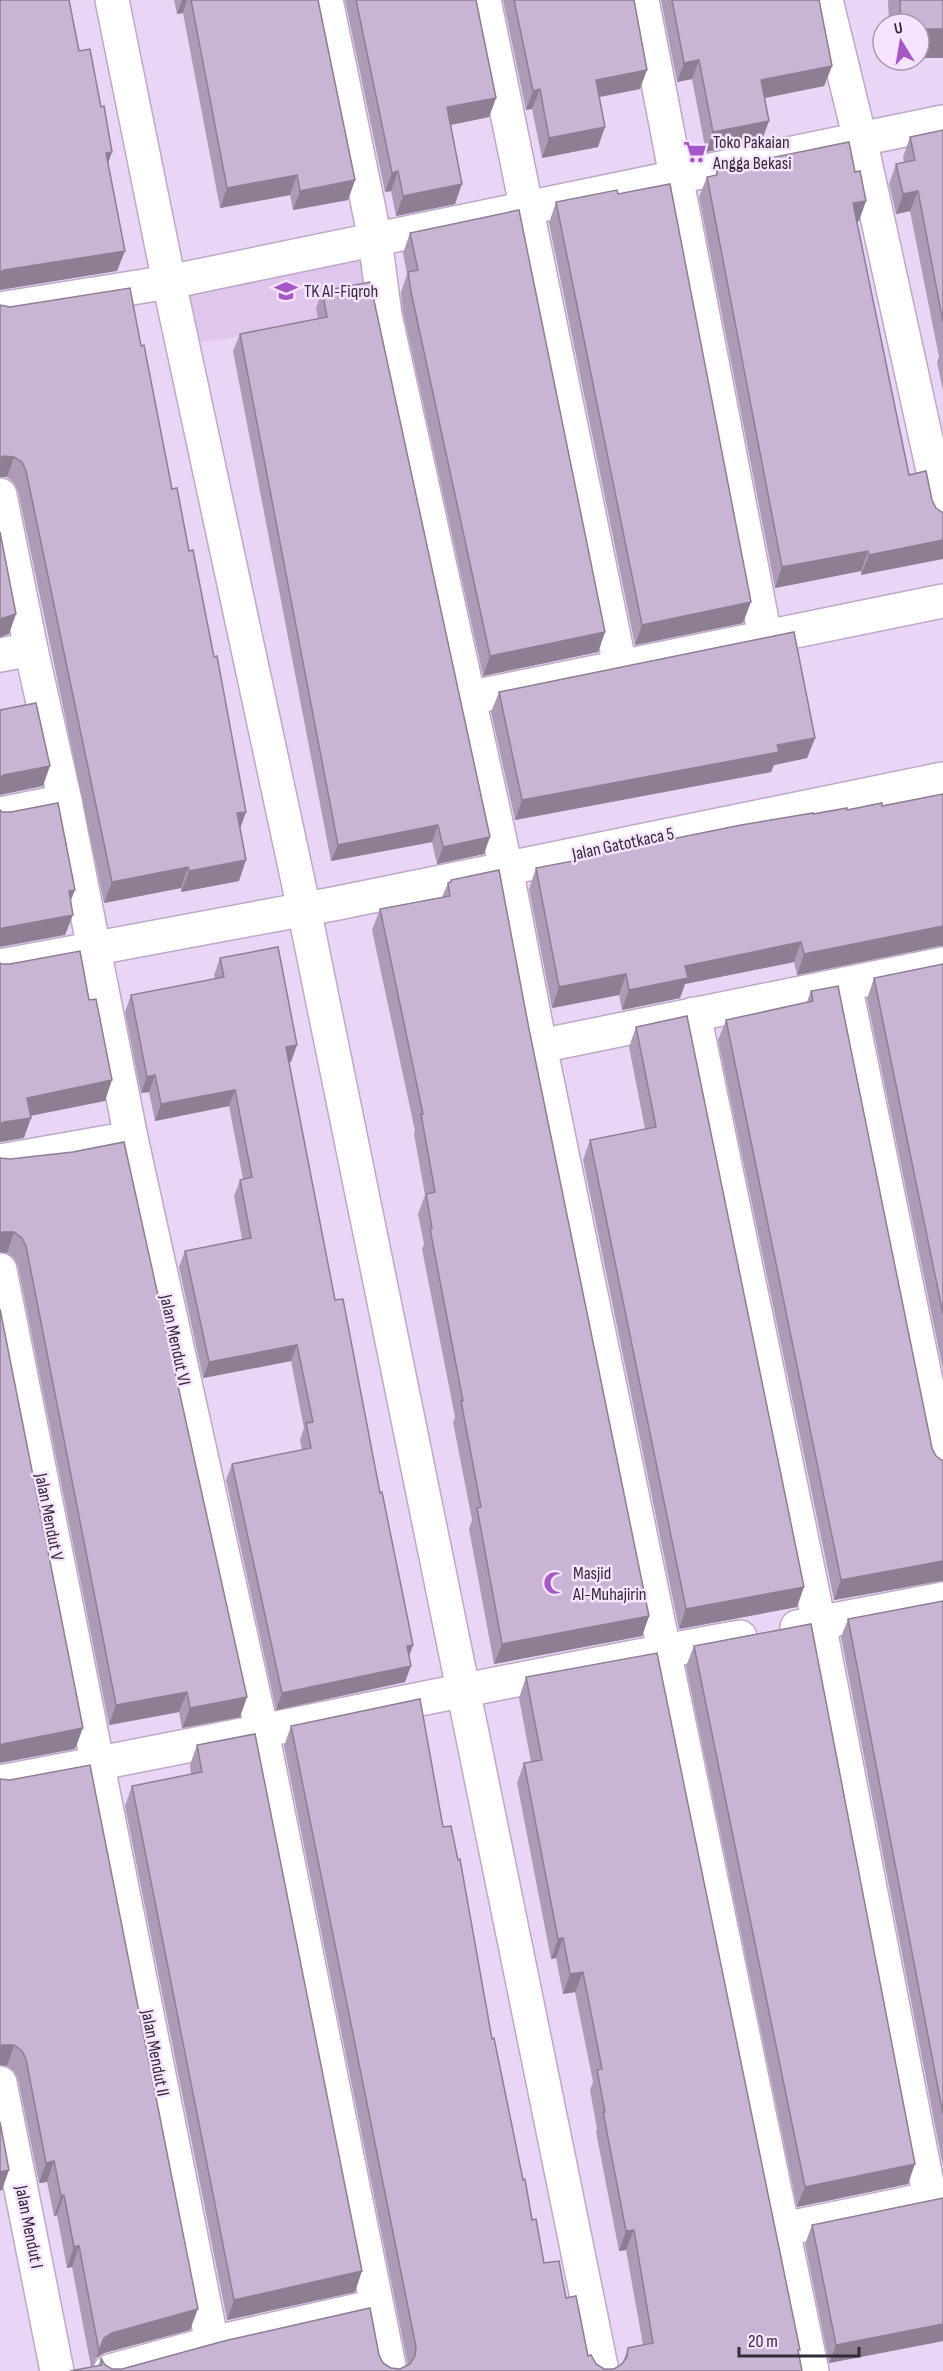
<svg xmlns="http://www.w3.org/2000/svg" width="943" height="2371" font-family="'Sofia Sans Condensed',sans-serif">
	<rect width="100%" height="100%" fill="#ebd5f6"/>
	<!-- built -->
	<path fill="#e0c6ed" d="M370 234 409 310 178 346 170 273Z"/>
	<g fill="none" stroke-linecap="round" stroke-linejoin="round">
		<!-- minor casing -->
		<g stroke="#bda8c7" stroke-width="36">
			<g id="minor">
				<path d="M112 0 169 282 304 909 602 2371"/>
				<path d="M326 0 375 239 385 315 506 868 540 1046 812 2371"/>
				<path d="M484 0 620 666"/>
				<path d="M642 0 765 636"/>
				<path d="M826 0 860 139 943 516"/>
				<path d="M0 309 169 282 943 122"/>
				<path d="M0 495 31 649 65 801 131 1138 262 1732 390 2371"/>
				<path d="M0 655 31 649"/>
				<path d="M468 698 943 601"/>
				<path d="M0 814 65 801"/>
				<path d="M0 966 338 903 943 779"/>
				<path d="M845 984 943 1464"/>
				<path d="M694 1014 819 1623 930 2199"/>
				<path d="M540 1046 943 964"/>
				<path d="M0 1161 131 1138"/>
				<path d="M0 1270 212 2343"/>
				<path d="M797 1627 943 1599"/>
				<path d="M0 1782C247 1736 493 1682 740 1637"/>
				<path d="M0 2083 57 2371"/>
				<path d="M784 2229 943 2196"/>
				<path d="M110 2371 212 2343 376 2306"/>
			</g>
		</g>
		<!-- minor -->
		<use href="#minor" stroke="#fff" stroke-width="33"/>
	</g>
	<!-- wall -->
	<g fill="#ad9bb5">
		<path d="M174 0H318L355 180 348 200 293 210 290 195 220 208 183 13 177 14Z"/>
		<path d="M345 0H476L496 98 489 117 451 125 455 204 396 216 391 191 385 192Z"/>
		<path d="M503 0H634L640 89 599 97 598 147 542 158 532 109 526 110Z"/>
		<path d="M661 0H819L832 66 824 86 765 98 762 140 706 152 692 79 677 82Z"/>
		<path d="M888 0H943V58H919V24H889Z"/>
		<path d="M943 130V391L937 362 939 357 910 211 896 214 889 184 896 164 904 162 903 157 910 137Z"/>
		<path d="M721 168 859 221H857L909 475 932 500 936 508 861 575V571L775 588 699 197 707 177 715 176 717 171 720 170Z"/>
		<path d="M556 202 743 623 635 645 549 223Z"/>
		<path d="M410 233 605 632 598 652 483 676 403 312 401 292 407 274 403 253Z"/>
		<path d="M322 291 484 854 437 864 432 842 331 861 233 351 240 334 318 319 316 308Z"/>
		<path d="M0 305 141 346 172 489 240 829 239 881 181 892V888L104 903 18 491 14 483 7 477H0Z"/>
		<path d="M499 692 815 738 807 758 774 765 771 772 515 820 491 712Z"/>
		<path d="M943 794V946H939L797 975 794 962 685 984 680 998 622 1010 619 995 552 1008 529 889 536 868 571 861 573 859 813 814 882 806Z"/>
		<path d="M451 880 529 1029 649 1616 642 1636 494 1664 469 1529 472 1520 453 1422 455 1417 422 1249 424 1244 418 1214 425 1195 414 1134 415 1131 372 930 380 909 442 897 448 883 450 882Z"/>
		<path d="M220 958 291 1062H289L335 1300 380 1493 413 1645 409 1655 405 1682 276 1710 226 1480 232 1464 302 1450 300 1440 304 1428 291 1361 203 1378 179 1267 185 1251 242 1239 234 1196 240 1180 243 1179 229 1106 155 1121 149 1092 141 1093 125 1012 131 995 215 979 214 975Z"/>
		<path d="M943 964V1370L867 999 874 978Z"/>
		<path d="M811 991 932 1448 936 1456 940 1581 834 1600 718 1040 726 1020 807 1002Z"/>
		<path d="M636 1027 797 1607 679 1629 583 1160 590 1140 645 1129 629 1047Z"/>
		<path d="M0 1158 240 1717 182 1728 179 1712 109 1725 18 1266 14 1258 7 1253 0 1252Z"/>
		<path d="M943 1601V2167L841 1637 848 1619Z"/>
		<path d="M694 1646 908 2184 797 2207 686 1666Z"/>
		<path d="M526 1677 799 2353 802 2371H70L91 2367 72 2267 67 2268 57 2215 54 2216 47 2182 39 2183 18 2079 14 2071 7 2066 0 2065V1779L190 2330 104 2353 96 2358 93 2366H98L101 2358 105 2365 112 2369H122L379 2355 383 2363 391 2368 400 2369 408 2366 284 1746 291 1726 443 1827 492 2039 523 2180 544 2263 566 2298 588 2356 596 2364 604 2369H614L622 2365 628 2348 643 2345 626 2250 619 2251 596 2132 597 2129 590 2090 593 2082 575 1992 563 1994 556 1958 551 1959 517 1783 524 1763 531 1762 519 1698Z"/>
		<path d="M197 1745 355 2292 227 2320 125 1806 132 1786 191 1774 190 1765Z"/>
		<path d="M943 2198V2341L829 2363 805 2244 812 2225Z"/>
	</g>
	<!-- shaded-wall -->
	<g fill="#8d7e94">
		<path d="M182 0H187L183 13 177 14Z"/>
		<rect x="919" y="29" width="24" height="29"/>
		<path d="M699 60 692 79 677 82 684 63Z"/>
		<path d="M832 66 824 86 754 100 761 80Z"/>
		<path d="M647 70 640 89 589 99 596 80Z"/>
		<path d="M540 89 532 109 526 110 533 91Z"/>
		<path d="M496 98 489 117 440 127 447 107Z"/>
		<path d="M769 121 762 140 706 152 713 132Z"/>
		<path d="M605 127 598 147 542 158 549 138Z"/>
		<path d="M112 152 105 172 106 153Z"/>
		<path d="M398 171 391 191 385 192 392 173Z"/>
		<path d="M297 175 290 195 220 208 227 188Z"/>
		<path d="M355 180 348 200 293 210 300 191Z"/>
		<path d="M462 184 455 204 396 216 403 196Z"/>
		<path d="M918 191 910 211 896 214 903 194Z"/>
		<path d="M866 201 859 221 846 224 853 203Z"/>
		<path d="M125 251 117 271 0 290V272L4 270Z"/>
		<path d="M4 456 14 457 7 477H0V458Z"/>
		<path d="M943 540V559L861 575 869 555Z"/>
		<path d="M868 551 861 571 775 588 782 567Z"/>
		<path d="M751 602 743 623 635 645 642 625Z"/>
		<path d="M16 614 9 634 0 637V619Z"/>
		<path d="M605 632 598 652 483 676 490 656Z"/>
		<path d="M815 738 807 758 774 765 771 772 515 820 522 800Z"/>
		<path d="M50 766 43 786 0 795V777L4 775Z"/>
		<path d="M246 812 239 832 237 813Z"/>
		<path d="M438 825 432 842 331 861 338 845Z"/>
		<path d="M490 837 484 854 437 864 443 847Z"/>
		<path d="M246 860 239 881 181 892 189 871Z"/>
		<path d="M188 867 181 888 104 903 112 882Z"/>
		<path d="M75 890 67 910 69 891Z"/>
		<path d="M73 915 65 935 0 947V929L3 928Z"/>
		<path d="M943 926V946H939L797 975 804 954Z"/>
		<path d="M801 942 794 962 685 984 680 998 622 1010 629 990 685 966Z"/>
		<path d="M626 974 619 995 552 1008 559 987Z"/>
		<path d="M297 1045 291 1062 280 1064 286 1047Z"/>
		<path d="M155 1075 149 1092 141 1093 147 1077Z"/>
		<path d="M112 1080 105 1101 20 1118 27 1098Z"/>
		<path d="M235 1090 229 1106 155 1121 161 1104Z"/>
		<path d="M31 1118 24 1138 0 1142V1124L4 1122Z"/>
		<path d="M3 1232H14L7 1253 0 1252V1233Z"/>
		<path d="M297 1345 291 1361 203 1378 209 1362Z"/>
		<path d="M943 1561V1581H940L834 1600 841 1580Z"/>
		<path d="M804 1587 797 1607 679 1629 686 1609Z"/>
		<path d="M649 1616 642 1636 494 1664 502 1644Z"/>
		<path d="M413 1645 407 1662V1646Z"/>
		<path d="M411 1666 405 1682 276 1710 282 1693Z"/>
		<path d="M187 1692 179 1712 109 1725 116 1705Z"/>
		<path d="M247 1697 240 1717 182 1728 190 1708Z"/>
		<path d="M83 1728 75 1749 0 1763V1745L3 1744Z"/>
		<path d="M563 1938 556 1958 551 1959 558 1939Z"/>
		<path d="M583 1972 575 1992 563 1994 570 1974Z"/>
		<path d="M3 2045H14L7 2066 0 2065V2046Z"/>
		<path d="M54 2161 47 2182 39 2183 46 2163Z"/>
		<path d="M915 2164 908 2184 797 2207 805 2187Z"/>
		<path d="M9 2170 2 2190 0 2191V2172Z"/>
		<path d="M64 2195 57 2215 54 2216 61 2196Z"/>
		<path d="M634 2230 626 2250 619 2251 626 2231Z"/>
		<path d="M79 2246 72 2267 67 2268 74 2247Z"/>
		<path d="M362 2271 355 2292 227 2320 234 2300Z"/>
		<path d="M198 2309 190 2330 104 2353 96 2358 104 2338 112 2333Z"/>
		<path d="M943 2324V2341L829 2363 836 2345Z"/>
	</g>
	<!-- building -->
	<g fill="#c9b4d3" stroke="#8d7e94" stroke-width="1.5">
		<path d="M0 0H69L79 51 90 49 101 107 104 106 112 152 106 153 125 251 4 270 0 272Z"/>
		<path d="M191 0H318L355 180 300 191 297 175 227 188Z"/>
		<path d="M356 0H476L496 98 447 107 462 184 403 196 398 171 392 173Z"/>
		<path d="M514 0H634L647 70 596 80 605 127 549 138 540 89 533 91Z"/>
		<path d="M672 0H819L832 66 761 80 769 121 713 132 699 60 684 63Z"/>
		<path d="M900 0H943V29H919V24H901Z"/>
		<path d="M943 130V322L918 191 903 194 896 164 915 160 910 137Z"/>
		<path d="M849 142 855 172 860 171 866 201 853 203 909 475 926 471 932 500 936 508 943 513V540L869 555 868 551 782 567 707 177 717 175V171L721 170V168Z"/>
		<path d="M670 184 751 602 642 625 556 202 617 190 618 194Z"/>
		<path d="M519 210 605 632 490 656 411 292 408 272 418 270 410 233Z"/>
		<path d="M370 282 490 837 443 847 438 825 338 845 240 334 327 317 322 291Z"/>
		<path d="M130 288 141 346 144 345 172 489 177 488 189 551 193 550 214 657 217 656 246 812 237 813 246 860 189 871 188 867 112 882 26 471 22 462 14 457 4 456 0 458V305L10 307Z"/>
		<path d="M0 532 16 614 0 619Z"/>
		<path d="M794 632 815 738 777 745 779 752 522 800 499 692Z"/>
		<path d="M36 703 50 766 4 775 0 777V710Z"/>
		<path d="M943 794V926L804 954 801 942 685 966 688 978 629 990 626 974 559 987 536 868 573 861V859L741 825 813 813V814L847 808V810L882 803V806Z"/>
		<path d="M58 803 75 890 69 891 73 915 3 928 0 929V810L2 812H11Z"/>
		<path d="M499 870 529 1029 649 1616 502 1644 477 1508 481 1507 461 1401H463L430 1229 432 1228 426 1194 435 1192 421 1114H423L380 909 450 896 448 883 451 882V880Z"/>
		<path d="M278 947 297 1045 286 1047 335 1300 343 1299 380 1493 382 1492 413 1645 407 1646 411 1666 282 1693 232 1464 311 1448 306 1423 313 1422 297 1345 209 1362 185 1251 251 1238 240 1180 252 1177 235 1090 161 1104 155 1075 147 1077 131 995 224 977 220 958Z"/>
		<path d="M80 951 89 1000 96 999 112 1080 27 1098 31 1118 4 1122 0 1124V963L2 964H10Z"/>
		<path d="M943 964V1314L874 978Z"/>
		<path d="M838 986 932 1448 936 1456 943 1461V1561L841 1580 726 1020 813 1001 811 991Z"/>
		<path d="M687 1016 804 1587 686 1609 590 1140 656 1127 636 1027Z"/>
		<path d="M124 1142 247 1697 190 1708 187 1692 116 1705 26 1246 22 1238 14 1232H3L0 1233V1158L10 1159 73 1152Z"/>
		<path d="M0 1309 83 1728 3 1744 0 1745Z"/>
		<path d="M943 1601V2114L848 1619Z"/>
		<path d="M811 1624 915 2164 805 2187 694 1646Z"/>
		<path d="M657 1653 800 2350H798L802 2371H70L102 2365 101 2358 105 2365 112 2369H122L224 2341 370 2308 379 2355 383 2363 391 2368 400 2369 410 2364 415 2356 416 2347 291 1726 420 1699 443 1827 451 1826 458 1860 460 1859 492 2039 494 2038 523 2180 525 2179 532 2220 536 2219 544 2263 559 2261 566 2298 576 2296 588 2356 591 2355 596 2364 604 2369H614L622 2364 627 2357 628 2348 653 2343 634 2230 626 2231 603 2112H605L597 2070 602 2069 583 1972 570 1974 563 1938 558 1939 524 1763 542 1760 526 1677Z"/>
		<path d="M255 1734 362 2271 234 2300 132 1786 202 1772 197 1745Z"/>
		<path d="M90 1765 198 2309 112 2333 104 2338 99 2351 79 2246 74 2247 64 2195 61 2196 54 2161 46 2163 26 2059 22 2051 14 2045H3L0 2046V1779L10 1780Z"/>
		<path d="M0 2122 9 2170 0 2172Z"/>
		<path d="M943 2198V2324L836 2345 812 2225Z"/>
	</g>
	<!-- icons -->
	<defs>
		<g id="supermarket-bare" transform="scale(1.8)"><path d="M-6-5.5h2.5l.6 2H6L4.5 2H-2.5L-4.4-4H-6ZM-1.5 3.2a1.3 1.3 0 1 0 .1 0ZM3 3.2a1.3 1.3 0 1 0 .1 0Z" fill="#a556c7" stroke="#f6e4fe" stroke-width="2.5" paint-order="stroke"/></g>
		<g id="school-bare" transform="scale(1.8)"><path d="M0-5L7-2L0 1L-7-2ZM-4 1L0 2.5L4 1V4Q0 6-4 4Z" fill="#a556c7" stroke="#f6e4fe" stroke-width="2.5" paint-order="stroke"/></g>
		<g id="mosque-bare" transform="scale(1.8)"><path d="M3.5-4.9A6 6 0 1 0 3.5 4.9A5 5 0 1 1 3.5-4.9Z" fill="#a556c7" stroke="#f6e4fe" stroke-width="2.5" paint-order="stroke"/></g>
	</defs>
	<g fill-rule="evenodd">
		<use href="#supermarket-bare" x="695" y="152"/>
		<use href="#school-bare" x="286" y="291"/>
		<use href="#mosque-bare" x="555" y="1583"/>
	</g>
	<g text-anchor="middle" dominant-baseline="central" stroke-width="5" stroke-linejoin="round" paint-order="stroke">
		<!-- poi labels -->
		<g font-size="18" fill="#332b37" stroke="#f6e4fe" text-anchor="start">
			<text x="713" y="142">Toko Pakaian<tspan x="713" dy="21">Angga Bekasi</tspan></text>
			<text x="304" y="291">TK Al-Fiqroh</text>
			<text x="573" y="1573">Masjid<tspan x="573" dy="21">Al-Muhajirin</tspan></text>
		</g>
		<!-- street labels -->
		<g font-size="18" fill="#332b37" stroke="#f6e4fe">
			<text transform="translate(623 844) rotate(-12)">Jalan Gatotkaca 5</text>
			<text transform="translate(175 1340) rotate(78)">Jalan Mendut VI</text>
			<text transform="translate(49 1517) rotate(79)">Jalan Mendut V</text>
			<text transform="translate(155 2053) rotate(79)">Jalan Mendut II</text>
			<text transform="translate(29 2227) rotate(79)">Jalan Mendut I</text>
		</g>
	</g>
	<!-- north arrow -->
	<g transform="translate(901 42) rotate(349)"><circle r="28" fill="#f6e4fe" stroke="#a89aae" stroke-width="1.5"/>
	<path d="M0-4.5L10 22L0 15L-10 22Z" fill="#a556c7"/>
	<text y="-9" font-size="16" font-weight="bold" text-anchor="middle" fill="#332b37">U</text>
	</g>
	<!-- scale -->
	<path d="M739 2347v9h120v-9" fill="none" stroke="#332b37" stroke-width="3"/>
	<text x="748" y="2347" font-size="18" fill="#332b37" stroke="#f6e4fe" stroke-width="4.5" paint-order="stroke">20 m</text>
</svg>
